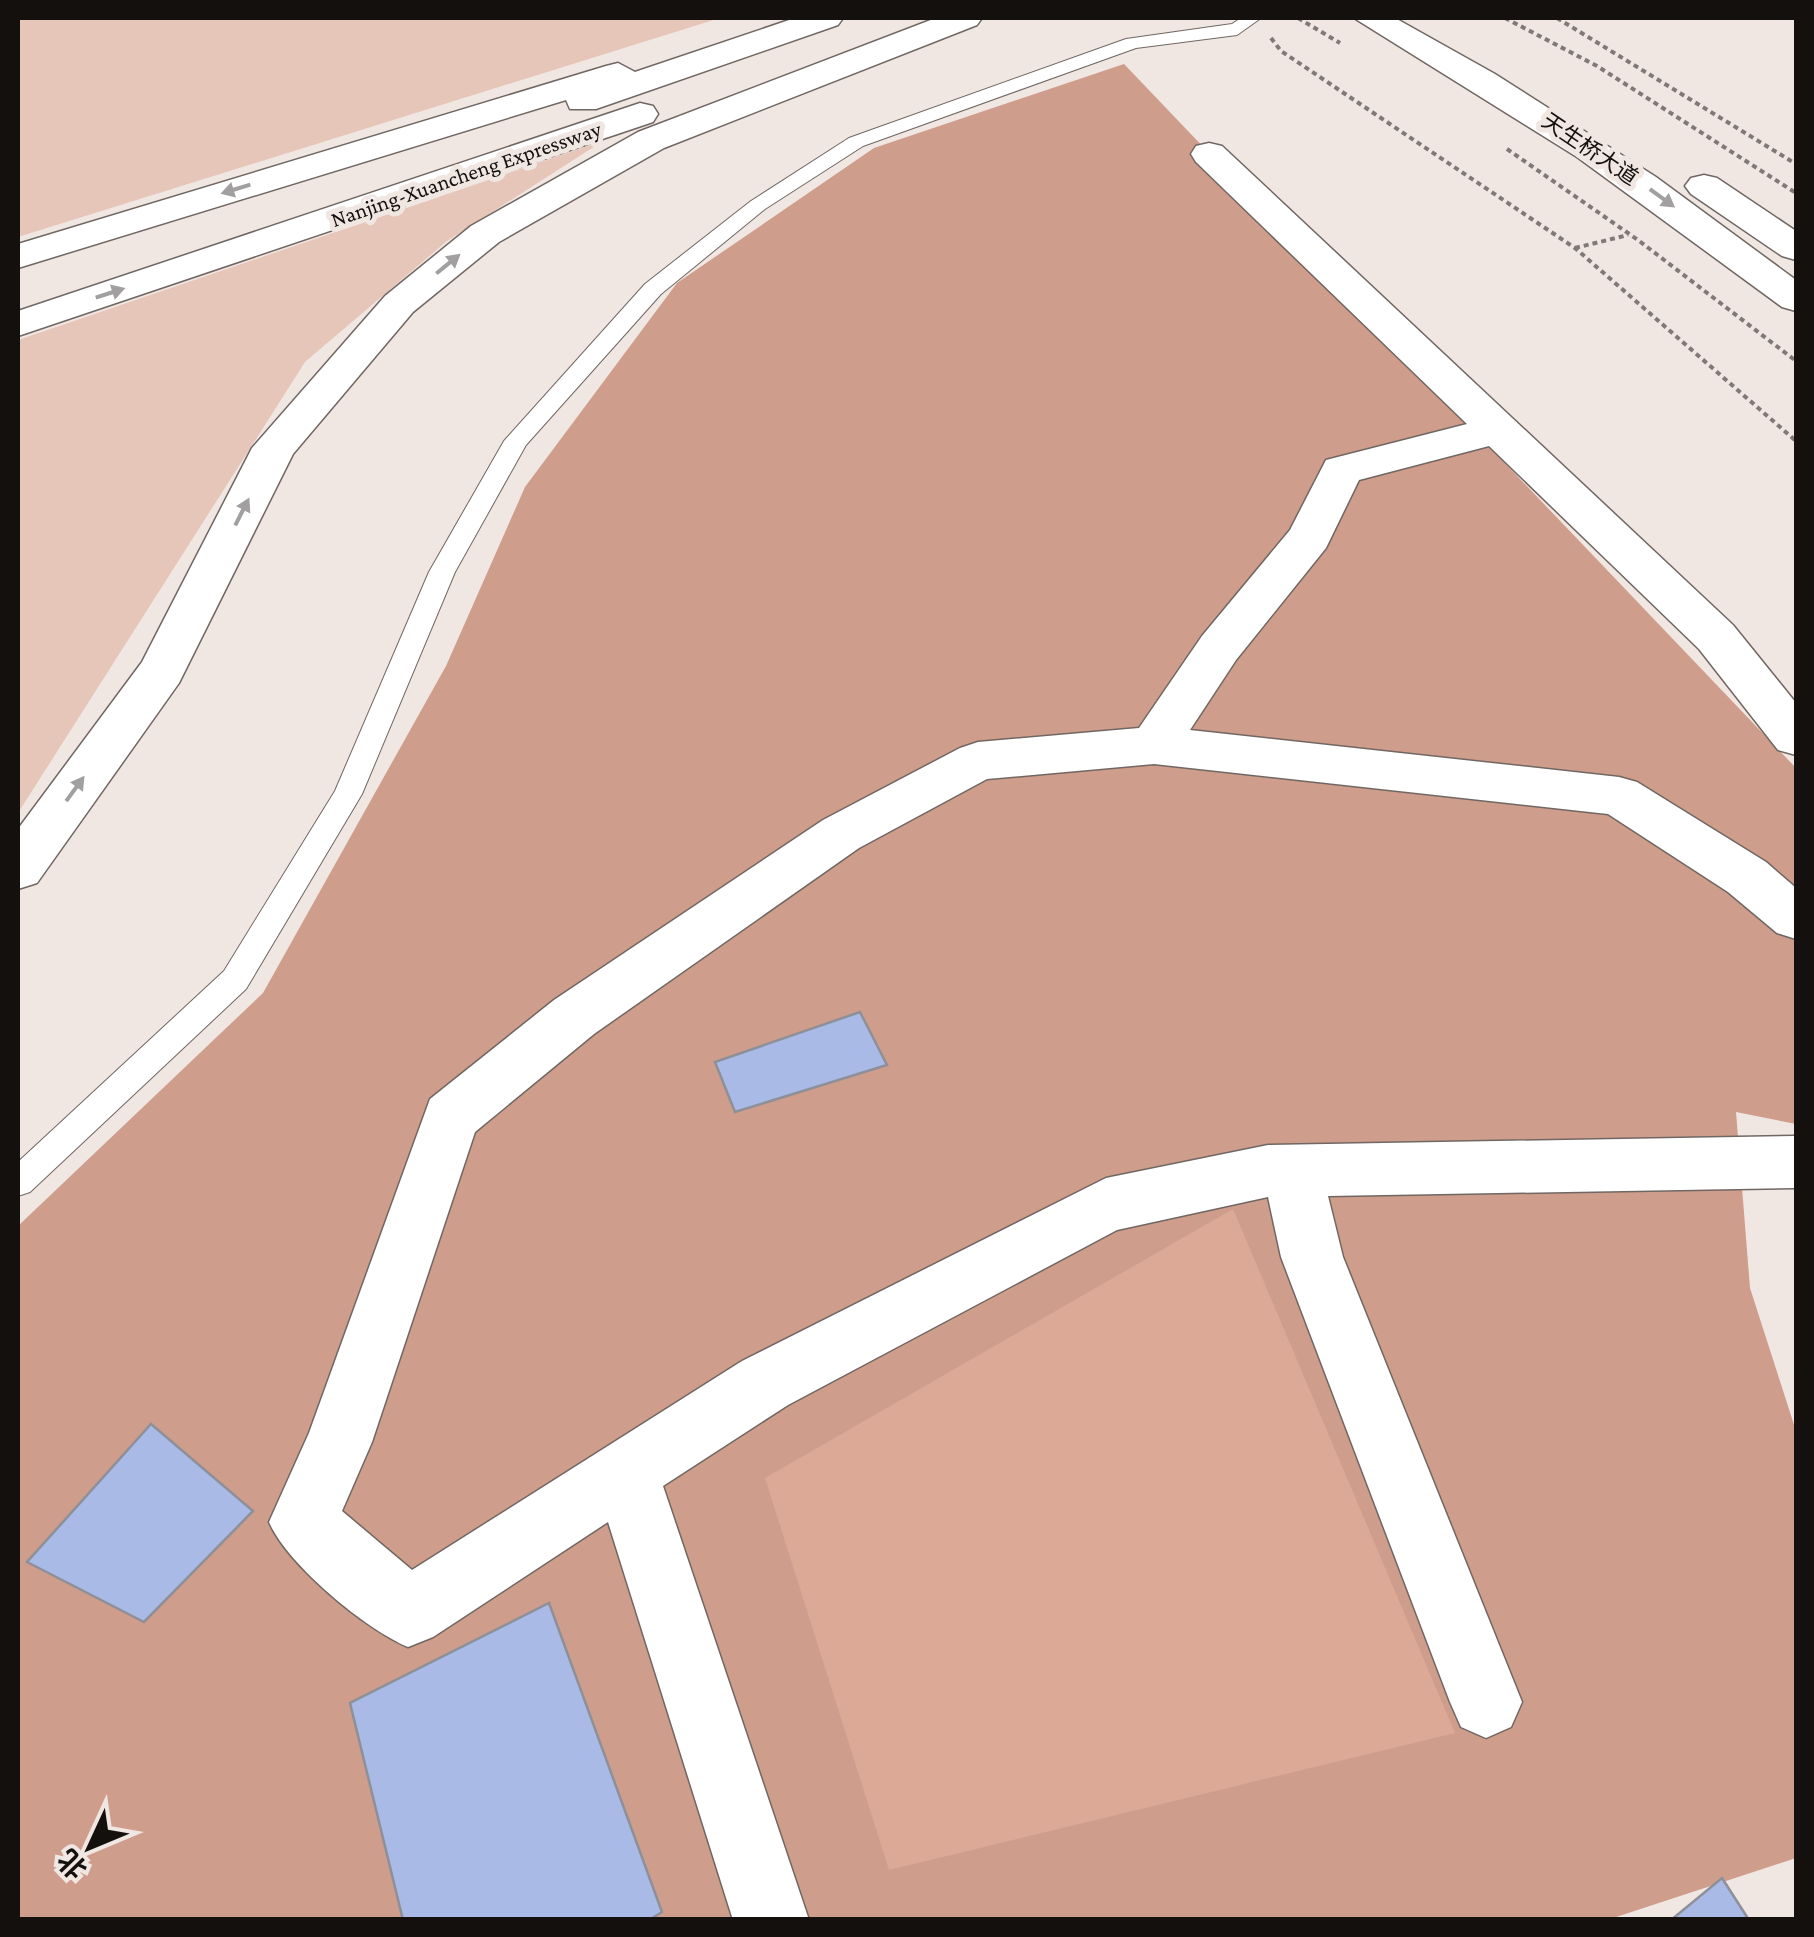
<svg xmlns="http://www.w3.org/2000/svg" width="1814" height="1937" font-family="'Crimson Pro','Noto Sans SC',serif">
	<rect width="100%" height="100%" fill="#f0e6e2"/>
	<!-- green -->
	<g fill="#e7c6ba">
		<path d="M18 18H720L18 237Z"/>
		<path d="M603 141 447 241 305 362 18 813V340Z"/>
	</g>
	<!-- forest -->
	<path fill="#cf9d8b" d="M1124 64 1796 768V1124L1736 1112 1750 1288 1796 1431V1858L1607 1920H18V1226L263 993 446 666 525 487 677 283 874 148Z"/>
	<!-- water -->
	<path fill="#dca997" d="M1233 1209 1455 1733 889 1870 765 1478Z"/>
	<!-- building -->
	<g fill="#a9bae6" stroke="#8d9098" stroke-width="2.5">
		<path d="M860 1012 887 1065 735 1112 715 1062Z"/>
		<path d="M151 1424 253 1511 144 1622 27 1562Z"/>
		<path d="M549 1603 662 1912 649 1920H403L350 1703Z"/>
		<path d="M1722 1878 1749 1920H1671Z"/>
	</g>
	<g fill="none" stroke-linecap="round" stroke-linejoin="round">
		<!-- lane casing -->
		<g stroke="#706763" stroke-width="2">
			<path id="lane" d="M1241 18H1261L1237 35 1136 48 863 146 765 209 661 294 526 445 455 572 362 794 246 989 30 1192 18 1196V1162L224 971 335 791 429 572 504 441 645 284 751 201 849 138 1126 39 1232 24Z"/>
		</g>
		<!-- street casing -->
		<g stroke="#706763" stroke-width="3">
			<path id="street" d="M1209 143 1222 146 1733 625 1796 703V755L1778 750 1699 649 1489 446 1359 480 1326 548 1236 660 1190 730 1619 777 1637 782 1766 862 1796 888V939L1777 933 1728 892 1608 814 1154 764 987 779 859 848 594 1034 475 1132 372 1442 342 1511 412 1570 742 1361 1106 1178 1268 1145 1796 1136V1188L1328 1196 1343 1257 1522 1702 1511 1727 1486 1738 1461 1727 1450 1702 1281 1257 1268 1197 1117 1230 788 1405 663 1486 809 1920H733L608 1522 433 1637 408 1647C365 1629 287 1564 269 1522L309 1433 430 1099 554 1000 823 820 960 748 978 742 1139 728 1202 636 1290 530 1326 460 1467 424 1196 162 1191 154 1196 146Z"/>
		</g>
		<!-- secondary casing -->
		<g stroke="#706763" stroke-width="3">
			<g id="secondary">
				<path d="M1354 18H1395L1495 74 1656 177 1796 280V311L1782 307 1577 157Z"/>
				<path d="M1704 175 1717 178 1796 231V260L1782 256 1691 194 1685 186 1691 178Z"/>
			</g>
		</g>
		<!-- highway casing -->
		<g stroke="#706763" stroke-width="3">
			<g id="highway">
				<path d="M795 18H843L838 25 596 109H570L566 100 18 268V244L606 66 618 63 635 72Z"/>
				<path d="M936 18H982L977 25 664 148 499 242 413 312 293 454 179 683 37 883 18 889V829L142 662 252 448 385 296 471 226 638 132Z"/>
				<path d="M640 103 653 106 658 114 653 122 18 336V311Z"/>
			</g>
		</g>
		<!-- path -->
		<g stroke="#807976" stroke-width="4" stroke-dasharray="5 4" stroke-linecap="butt">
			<path d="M1298 18 1340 43"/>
			<path d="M1505 18 1597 66 1796 193"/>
			<path d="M1557 18 1796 164"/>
			<path d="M1271 38 1281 51 1575 248 1796 441"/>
			<path d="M1507 149 1638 240 1796 361"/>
			<path d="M1575 248 1628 235"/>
		</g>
		<!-- lane -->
		<use href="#lane" fill="#fff" fill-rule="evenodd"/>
		<!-- street -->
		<use href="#street" fill="#fff" fill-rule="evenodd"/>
		<!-- secondary -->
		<use href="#secondary" fill="#fff" fill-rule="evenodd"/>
		<!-- highway -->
		<use href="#highway" fill="#fff" fill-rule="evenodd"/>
	</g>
	<!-- one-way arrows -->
	<defs><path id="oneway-solid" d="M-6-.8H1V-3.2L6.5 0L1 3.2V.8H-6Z" transform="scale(2.5)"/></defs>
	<g fill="#a19f9f">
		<use href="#oneway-solid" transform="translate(236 189) rotate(163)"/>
		<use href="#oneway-solid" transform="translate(1662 198) rotate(36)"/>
		<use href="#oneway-solid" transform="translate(448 264) rotate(-39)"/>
		<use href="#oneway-solid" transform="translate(110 293) rotate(-18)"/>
		<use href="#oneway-solid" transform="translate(242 512) rotate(-63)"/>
		<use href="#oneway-solid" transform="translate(75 789) rotate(-54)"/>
	</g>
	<g text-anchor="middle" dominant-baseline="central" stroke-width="10" stroke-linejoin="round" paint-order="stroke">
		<!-- far-street labels -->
		<g font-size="22" fill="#13100e" stroke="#f0e6e2">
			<text transform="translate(1590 149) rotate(34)">天生桥大道</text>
			<text transform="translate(466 174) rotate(-19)">Nanjing-Xuancheng Expressway</text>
		</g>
	</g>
	<!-- border -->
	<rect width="1814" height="1937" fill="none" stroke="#13100e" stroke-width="40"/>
	<!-- north arrow -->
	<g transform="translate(90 1847) rotate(226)" stroke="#f0e6e2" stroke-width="8" paint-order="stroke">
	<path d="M0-8L18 38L0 25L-18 38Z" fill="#13100e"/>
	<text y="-15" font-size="28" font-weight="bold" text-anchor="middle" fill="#13100e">北</text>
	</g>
</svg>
